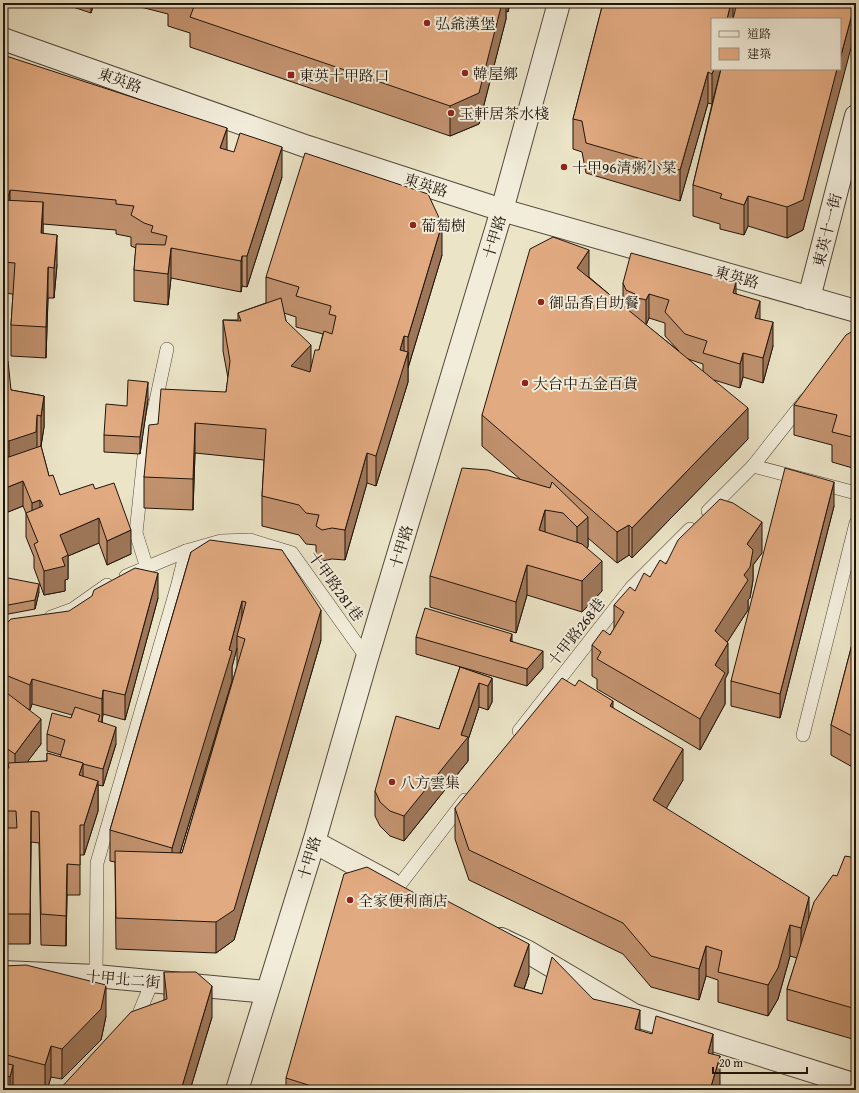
<svg xmlns="http://www.w3.org/2000/svg" width="859" height="1093" font-family="'Gentium Book Plus','Noto Serif TC',serif">
	<rect width="100%" height="100%" fill="#ebe4c7"/>
	<filter id="stains"><feTurbulence type="fractalNoise" baseFrequency=".005" numOctaves="4"/><feColorMatrix values="0 0 0 0 .2 0 0 0 0 .09 0 0 0 0 .02 0 0 0 .5 -.17"/></filter>
	<radialGradient id="worn" r=".72"><stop offset=".6" stop-color="#630" stop-opacity="0"/><stop offset="1" stop-color="#630" stop-opacity=".3"/></radialGradient>
	<g fill="none" stroke-linecap="round" stroke-linejoin="round">
		<!-- service casing -->
		<g stroke="#534839" stroke-width="14">
			<g id="service">
				<path d="M753 466 856 493"/>
				<path d="M708 511 753 466 805 400"/>
				<path d="M147 568 136 533 144 457 167 349"/>
				<path d="M126 576 186 551 221 541 250 540 292 553 367 658"/>
				<path d="M51 617 73 609 107 585"/>
				<path d="M519 731 631 588 690 529"/>
				<path d="M803 735 856 523"/>
				<path d="M398 887 465 800"/>
				<path d="M96 976 97 863 178 584 186 551"/>
				<path d="M133 1024 136 1021 152 982"/>
			</g>
		</g>
		<!-- minor casing -->
		<g stroke="#534839" stroke-width="24">
			<g id="minor">
				<path d="M3 39 308 147 502 210 856 311"/>
				<path d="M809 298 856 116"/>
				<path d="M314 842 390 883"/>
				<path d="M501 939 528 952 634 1015 856 1085"/>
				<path d="M3 972 96 976 266 992"/>
				<path d="M237 1090 314 842 367 658 502 210 559 3"/>
			</g>
		</g>
		<!-- service -->
		<use href="#service" stroke="#f2eddb" stroke-width="13"/>
		<!-- minor -->
		<use href="#minor" stroke="#f2eddb" stroke-width="22"/>
	</g>
	<!-- wall -->
	<g fill="#c2926f" stroke="#20140a" fill-rule="evenodd">
		<path d="M61 3H94L91 13Z"/>
		<path d="M129 3H510L508 12 506 11V19L479 124 450 136 190 47V33L168 26V14L129 4Z"/>
		<path d="M603 3H856L803 230 787 238 748 226 744 235 720 229V224L693 216V185L712 104 708 103 680 201 586 173 582 152 573 149V119ZM712 19H840L712 69Z"/>
		<path d="M3 55 227 150 282 177 247 287 242 286 241 292 171 278 168 305 134 301V270L136 248 131 246V237L116 234V230L43 224V234L57 265 54 298H48L46 358 11 356V325L13 294 3 293Z"/>
		<path d="M442 255 408 368V367V382L376 486 367 483 345 560 332 559 322 561 316 556V545L306 544 299 535 262 526V496L264 460 195 453 193 510 144 508V477L158 424 226 392 228 378 223 351V320H238V313L266 303V277ZM284 313 296 317V327L323 334 319 350 311 368 286 321Z"/>
		<path d="M589 277 623 306V283L736 293 760 319 773 346 763 383 743 377 740 388 714 380 748 439 632 558 629 555 617 563 588 538V547L587 548 602 591 582 612 527 595 516 633 430 607V576L521 480 482 446V415ZM649 318 665 323V336L679 351 646 325ZM688 359 703 364V372Z"/>
		<path d="M856 329V469L832 462V445L794 435V405Z"/>
		<path d="M3 360 11 390 44 396V427L41 446 49 476 60 495 95 489 131 554 107 565 99 543 68 556V579L65 580V591L44 595 34 568V557L26 537V513L23 506 3 514Z"/>
		<path d="M148 399 140 454 104 452V435L127 406Z"/>
		<path d="M834 506 780 718 731 706V681Z"/>
		<path d="M191 552 321 640 234 940 216 953 116 949 115 862 110 861V830ZM237 648V666L182 853H180L232 681V667Z"/>
		<path d="M762 553 753 565V580L750 598 748 600V610L727 642 728 673 725 679V704L700 750 597 689V679L592 676V645L610 635 614 629V605L635 591 650 577 666 564Z"/>
		<path d="M3 577 39 592 35 609 3 615Z"/>
		<path d="M158 598 125 720 103 714 102 722 116 744 103 786 98 785V811L84 855H80V895H67L66 946 41 945 39 843 31 842 30 944H3V636ZM32 704 72 715 71 718 47 734V751L61 755 60 757 47 753V761L27 762 41 744 26 708 30 710Z"/>
		<path d="M856 629V769L831 755V725Z"/>
		<path d="M416 637 512 641 543 668 527 686 416 654Z"/>
		<path d="M460 667 492 678V702L488 710 479 707 468 740V761L404 841 390 836 380 826 375 816V791L439 729Z"/>
		<path d="M613 708 683 780 666 808 809 918 837 876 856 858V1040L787 1020V989L797 958 790 956 778 999 768 1016 718 1002V980L706 976 699 1000 651 987 623 954 469 880 455 839V808Z"/>
		<path d="M3 966 106 1016 101 1040 62 1079 51 1077 47 1090H24L13 1087V1090H3Z"/>
		<path d="M164 972 212 1017 190 1090H59L164 1001Z"/>
		<path d="M529 974 524 989 542 994 593 999 640 1031 713 1054 720 1087 719 1090H286V1078Z"/>
	</g>
	<!-- shaded-wall -->
	<g fill="#9e775a" stroke="#20140a">
		<path d="M91 3H94L91 13Z"/>
		<path d="M502 3H506V19L479 124 450 136V106Z"/>
		<path d="M508 3H510L508 12Z"/>
		<path d="M731 3H733V19H727Z"/>
		<path d="M855 3H856V29L803 230 787 238V207L837 69H840V59Z"/>
		<path d="M714 69H721L712 104V74Z"/>
		<path d="M708 72V103L680 201V170Z"/>
		<path d="M227 128V159L220 148Z"/>
		<path d="M282 147V177L247 287V256Z"/>
		<path d="M10 190V221L9 226V195Z"/>
		<path d="M748 196V226L744 235V205Z"/>
		<path d="M43 202V232L41 264V233Z"/>
		<path d="M442 224V255L408 368V337Z"/>
		<path d="M57 235V265L54 298V268Z"/>
		<path d="M171 248V278L168 305V274Z"/>
		<path d="M589 250V280L577 268Z"/>
		<path d="M242 256V286L241 292V261Z"/>
		<path d="M48 267V298L46 358V327Z"/>
		<path d="M736 282V306L733 293Z"/>
		<path d="M649 294V318L646 325V300Z"/>
		<path d="M760 301V325L755 318Z"/>
		<path d="M773 322V346L763 383V358Z"/>
		<path d="M404 336V364L408 352V382L376 486V456L400 350Z"/>
		<path d="M311 345V375L291 366Z"/>
		<path d="M743 353V377L740 388V364Z"/>
		<path d="M148 382V399L140 454V437Z"/>
		<path d="M44 396V427L41 446V416Z"/>
		<path d="M748 408V439L632 558V528Z"/>
		<path d="M37 415V446L36 463 9 471V441Z"/>
		<path d="M195 423V453L193 510V479Z"/>
		<path d="M367 453V483L345 560V530Z"/>
		<path d="M23 481V506L3 514V489Z"/>
		<path d="M834 482V506L780 718V694Z"/>
		<path d="M40 500V525L32 527V503Z"/>
		<path d="M545 510V540L539 530Z"/>
		<path d="M588 517V547L577 557V527Z"/>
		<path d="M99 518V543L68 556V579L65 580V591L44 595V571L60 535Z"/>
		<path d="M762 522V553L753 565V580L750 598 748 600V610L715 661V631L744 575 747 544Z"/>
		<path d="M629 525V555L617 563V532Z"/>
		<path d="M131 530V554L107 565V541Z"/>
		<path d="M602 561V591L582 612V581Z"/>
		<path d="M527 565V595L516 633V602Z"/>
		<path d="M158 573V598L125 720V695Z"/>
		<path d="M39 584V592L35 609V600Z"/>
		<path d="M242 601V631L237 636V648L232 667V681L172 879V848L229 650Z"/>
		<path d="M321 610V640L234 940 216 953V922Z"/>
		<path d="M512 634V651L510 641Z"/>
		<path d="M728 643V673L725 679V704L700 750V719L715 665Z"/>
		<path d="M543 651V668L527 686V669Z"/>
		<path d="M492 678V702L488 710V686Z"/>
		<path d="M32 679V704L30 710V685Z"/>
		<path d="M479 683V707L468 740V761L404 841V816L461 735Z"/>
		<path d="M103 690V714L102 723V699Z"/>
		<path d="M613 701V732L610 706Z"/>
		<path d="M41 719V744L15 778V754Z"/>
		<path d="M116 727V744L103 786V769Z"/>
		<path d="M683 749V780L653 831V800Z"/>
		<path d="M83 763V793L79 775Z"/>
		<path d="M98 781V811L84 855V825Z"/>
		<path d="M31 811V842L30 944V914Z"/>
		<path d="M67 864V895L66 946V916Z"/>
		<path d="M809 897V928L801 959V928Z"/>
		<path d="M790 925V956L778 999 768 1016V985Z"/>
		<path d="M529 944V974L514 1017V986Z"/>
		<path d="M706 946V976L699 1000V969Z"/>
		<path d="M106 985V1016L101 1040 62 1079V1049Z"/>
		<path d="M212 986V1017L190 1090H181Z"/>
		<path d="M640 1010V1041L635 1029Z"/>
		<path d="M713 1034V1064L708 1053Z"/>
		<path d="M51 1046V1077L47 1090H45V1065Z"/>
		<path d="M720 1056V1087L719 1090H710Z"/>
		<path d="M13 1065V1090H10V1077Z"/>
	</g>
	<!-- building -->
	<g fill="#e2aa81" stroke="#20140a">
		<path d="M193 3H502L479 93 450 106 190 17 195 4Z"/>
		<path d="M603 3H731L727 19H712V69H714L712 74 708 72 680 170 586 143 582 121 573 119Z"/>
		<path d="M737 3H855L840 59V19H733Z"/>
		<path d="M3 55 227 128 220 148 234 152 240 133 282 147 247 256H242L241 261 171 248 168 274 134 270 136 244 165 245 167 236 151 232 153 226 144 223 131 215 134 206 116 204V200L10 190 9 195H3Z"/>
		<path d="M721 69H837L803 200 787 207 748 196 744 205 720 198 722 194 693 185Z"/>
		<path d="M305 153 428 194 442 224 408 337 404 336 400 350 408 352 376 456 367 453 345 530 332 528 322 530 316 526 319 515 306 513 299 505 262 496 266 429 195 423 193 479 144 477 149 425 158 424 161 389 226 392 230 361 223 320 241 321 238 313 281 298 286 321 311 345 291 366 310 372 315 350H319L324 331 332 334 336 316 329 314 331 306 296 296 299 287 266 277Z"/>
		<path d="M3 200 43 202 41 233 57 235 54 268 48 267 46 327 11 325 15 263 3 262Z"/>
		<path d="M553 237 589 250 577 268 748 408 632 528 629 525 617 532 482 415 530 249Z"/>
		<path d="M631 253 736 282 733 293 760 301 755 318 773 322 763 358 743 353 740 364 703 353 707 341 685 334 665 312 669 300 649 294 646 300 634 297 635 294 626 290 623 283Z"/>
		<path d="M856 329V438L832 432 837 415 794 405 846 335Z"/>
		<path d="M3 360 8 361 11 390 44 396 41 416 37 415 36 432 9 441 3 439Z"/>
		<path d="M128 380 148 382 140 437 104 435 106 404 127 406Z"/>
		<path d="M41 446 49 476 53 475 60 495 93 484 95 489 114 483 131 530 107 541 99 518 60 535 68 555 62 558 65 566 44 571 34 544 38 542 26 513 43 506 40 500 32 503 23 481 3 489V459Z"/>
		<path d="M462 468 488 470 550 488 552 482 588 517 577 527 563 513 545 510 539 530 582 544 602 561 582 581 527 565 516 602 430 576Z"/>
		<path d="M785 468 834 482 780 694 731 681Z"/>
		<path d="M720 499 733 503 762 522 747 544 753 550 750 567 744 575 748 580 715 631 728 643 715 665 725 673 700 719 597 659 601 652 592 645 603 630 610 635 624 612 614 605 630 587 635 591 644 573 650 577 660 560 666 564 678 540Z"/>
		<path d="M210 540 282 550 321 610 234 910 216 922 116 918 115 851 182 853 245 639 237 636 246 602 242 601 229 650 232 651 172 848 110 830 191 552Z"/>
		<path d="M135 568 158 573 125 695 103 690 102 699 32 679 30 685 3 674V636L5 625 11 619 69 611 92 596 94 590Z"/>
		<path d="M3 577 39 584 35 600 3 606Z"/>
		<path d="M425 608 512 634 510 641 543 651 527 669 416 637Z"/>
		<path d="M856 629V738L831 725Z"/>
		<path d="M460 667 492 678 488 686 479 683 461 735 468 737 404 816 390 811 380 802 375 791 396 716 439 729Z"/>
		<path d="M562 678 575 686 579 680 613 701 610 706 683 749 653 800 809 897 801 928 790 925 778 968 768 985 718 972 722 951 706 946 699 969 651 956 623 923 469 850 455 808Z"/>
		<path d="M3 690 41 719 15 754 3 746Z"/>
		<path d="M75 707 100 715 98 721 116 727 103 769 83 764V763L60 757 65 740 47 734 52 713 71 718Z"/>
		<path d="M47 753 83 763 79 775 98 781 84 825H80V865L67 864 66 916 41 914 39 812 31 811 30 914H3V828H17L16 811H3V776H4L3 769 9 768 8 763 47 761Z"/>
		<path d="M845 856 856 858V1009L787 989 814 902 833 875 837 876Z"/>
		<path d="M367 867 429 901 432 893 529 944 514 986 542 994 552 957 593 999 640 1010 635 1029 652 1034 656 1016 713 1034 708 1053 720 1056 710 1090H324L286 1078 344 874Z"/>
		<path d="M26 965 106 985 101 1009 62 1049 51 1046 45 1065 3 1054V966Z"/>
		<path d="M164 972H196L212 986 181 1090H59L131 1012 167 999Z"/>
		<path d="M3 1063 13 1065 10 1077 3 1075Z"/>
	</g>
	<!-- markers -->
	<g fill="#8f2418" stroke="#f2eddb" stroke-width="1.5">
		<circle cx="427" cy="23" r="4"/>
		<circle cx="465" cy="73" r="4"/>
		<rect x="287" y="71" width="8" height="8" rx="2"/>
		<circle cx="451" cy="113" r="4"/>
		<circle cx="564" cy="167" r="4"/>
		<circle cx="413" cy="225" r="4"/>
		<circle cx="541" cy="302" r="4"/>
		<circle cx="525" cy="383" r="4"/>
		<circle cx="392" cy="782" r="4"/>
		<circle cx="350" cy="900" r="4"/>
	</g>
	<g text-anchor="middle" dominant-baseline="central" stroke-width="4" stroke-linejoin="round" paint-order="stroke">
		<!-- poi labels -->
		<g font-size="15" fill="#20140a" stroke="#f2eddb" text-anchor="start">
			<text x="435" y="23">弘爺漢堡</text>
			<text x="473" y="73">韓屋鄉</text>
			<text x="299" y="75">東英十甲路口</text>
			<text x="459" y="113">玉軒居茶水棧</text>
			<text x="572" y="167">十甲96清粥小菜</text>
			<text x="421" y="225">葡萄樹</text>
			<text x="549" y="302">御品香自助餐</text>
			<text x="533" y="383">大台中五金百貨</text>
			<text x="400" y="782">八方雲集</text>
			<text x="358" y="900">全家便利商店</text>
		</g>
		<!-- street labels -->
		<g font-size="15" fill="#20140a" stroke="#f2eddb">
			<text transform="translate(120 80) rotate(20)">東英路</text>
			<text transform="translate(426 185) rotate(18)">東英路</text>
			<text transform="translate(827 230) rotate(-76)">東英十一街</text>
			<text transform="translate(494 237) rotate(-73)">十甲路</text>
			<text transform="translate(737 277) rotate(16)">東英路</text>
			<text transform="translate(401 547) rotate(-73)">十甲路</text>
			<text transform="translate(336 586) rotate(54)">十甲路281巷</text>
			<text transform="translate(576 632) rotate(-52)">十甲路268巷</text>
			<text transform="translate(309 858) rotate(-73)">十甲路</text>
			<text transform="translate(123 979) rotate(5)">十甲北二街</text>
		</g>
	</g>
	<!-- margin -->
	<rect width="859" height="1093" fill="none" stroke="#ebe4c7" stroke-width="16"/>
	<rect x="4" y="4" width="851" height="1085" fill="none" stroke="#20140a" stroke-width="2"/>
	<rect x="8" y="8" width="843" height="1077" fill="none" stroke="#20140a"/>
	<!-- legend -->
	<rect x="711" y="18" width="130" height="52" fill="#f2eddb" stroke="#9e9687"/>
	<rect x="719" y="31" width="20" height="6" fill="#f2eddb" stroke="#9e9687"/>
	<text x="747" y="38" font-size="12" fill="#20140a">道路</text>
	<rect x="719" y="48" width="20" height="12" fill="#e2aa81" stroke="#9e9687"/>
	<text x="747" y="58" font-size="12" fill="#20140a">建築</text>
	<!-- scale -->
	<path d="M713 1067v6h94v-6" fill="none" stroke="#20140a" stroke-width="2"/>
	<text x="719" y="1067" font-size="12" fill="#20140a" stroke="#f2eddb" stroke-width="3" paint-order="stroke">20 m</text>
	<rect width="100%" height="100%" filter="url(#stains)"/>
	<rect width="100%" height="100%" fill="url(#worn)"/>
</svg>
